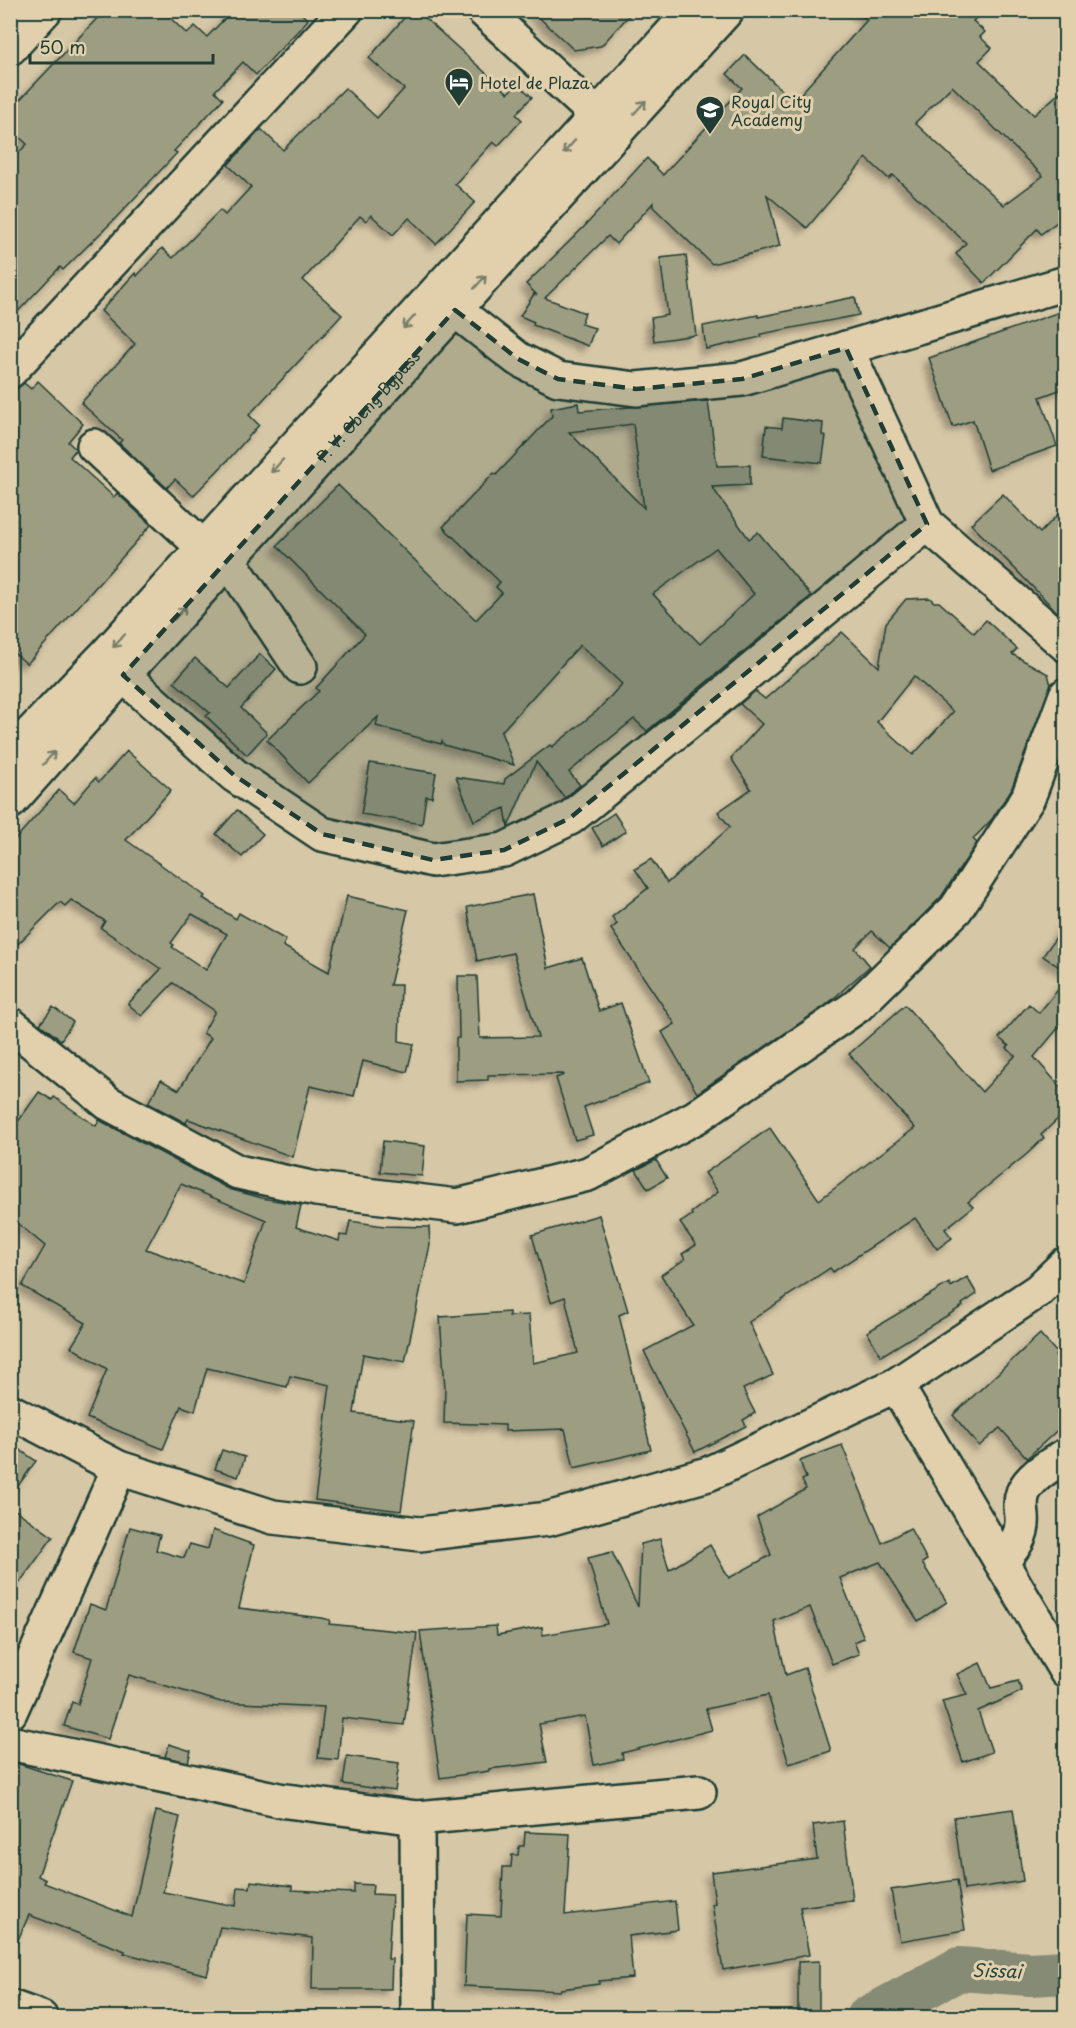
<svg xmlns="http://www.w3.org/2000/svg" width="1076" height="2028" font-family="'Playpen Sans',sans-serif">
	<defs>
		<filter id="shadow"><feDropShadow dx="-5.5" dy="5.5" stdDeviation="3" flood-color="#0004"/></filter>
	</defs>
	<rect width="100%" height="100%" fill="#d6c7a6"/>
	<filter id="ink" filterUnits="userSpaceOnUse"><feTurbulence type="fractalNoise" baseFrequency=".0167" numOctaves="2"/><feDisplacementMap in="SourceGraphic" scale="12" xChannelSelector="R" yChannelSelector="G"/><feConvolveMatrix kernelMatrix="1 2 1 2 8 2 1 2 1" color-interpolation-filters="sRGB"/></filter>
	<g filter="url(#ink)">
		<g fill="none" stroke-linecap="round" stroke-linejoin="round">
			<!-- river -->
			<path stroke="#868b74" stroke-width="44" d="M868 2018 959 1969 1030 1974 1066 1972"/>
		</g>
		<!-- building -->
		<g fill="#9d9d82" stroke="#1f3d34" stroke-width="1.5" fill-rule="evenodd" filter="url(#shadow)">
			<path d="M105 10H162L187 34 195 26 207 37 233 10H298L308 20 256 75 243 62 215 91 223 99 174 151 177 153 113 221 63 270 60 267 10 320V161L27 144 10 129V110Z"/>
			<path d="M411 10H416L508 93 517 83 532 97 516 114 522 120 498 146 493 142 455 184 475 202 436 244 409 218 393 235 371 215 366 221 360 216 303 280 342 315 249 415 259 425 229 459 193 496 175 479 167 488 119 443 122 440 81 403 135 344 101 311 135 273 137 276 162 248 173 258 220 210 225 215 251 187 228 165 261 129 283 150 345 88 377 118 404 89 369 58Z"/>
			<path d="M531 10H634L601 46 574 50Z"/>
			<path d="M856 10H983L973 21 985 32 980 37 992 48 979 61 1034 115 1065 88V216L1041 234 1037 229 984 283 956 254 966 243 893 175 889 179 866 158 807 228 767 195 780 246 712 264 653 207V203L616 244 608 236 545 298 585 313 581 324 595 328 588 346 533 325 534 322 520 316 534 294 537 295 526 284 584 227 647 158 663 175 742 88 727 74 745 55 789 97 790 95 795 100 867 20ZM952 86 1043 176 1004 205 915 123Z"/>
			<path d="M686 255 696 335 654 341 651 318 668 315 660 258Z"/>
			<path d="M855 297 859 315 761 334V337L706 349 703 326 758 315V317Z"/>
			<path d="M1065 310V388L1040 397 1057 446 989 470 973 420 953 427 929 358Z"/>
			<path d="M38 381 83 424 68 442 76 449 70 457 114 497 117 493 151 525 27 664 10 649V395L24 383 31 389Z"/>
			<path d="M708 401 717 466 750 465V485L712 487 749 539 758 532 811 596 647 731 634 719 569 772 580 785 565 798 536 762 508 827 505 808 474 821 456 777 504 784 505 779 550 745 552 747 597 711 622 684 580 645 501 732 514 765 444 745 442 741 441 744 376 726 378 717 308 783 267 740 319 691 316 688 365 634 277 546 338 485 476 620 502 593 496 587 500 582 443 527 494 473 496 475 552 416 551 408 578 403 579 411ZM633 424 644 508 569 432ZM716 548 754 594 700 644 653 594Z"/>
			<path d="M783 418 823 423 822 435 826 436 822 463 763 456 766 426 782 428Z"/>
			<path d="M1003 494 1040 533 1065 507V620L971 524Z"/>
			<path d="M930 598 934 602H939L974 633 986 620 1017 649 1012 654 1048 674 1051 685 1011 790 992 819 973 839 977 843 941 897 890 948 872 931 855 948 870 966 825 1006 697 1093 662 1032 675 1024 611 929 617 924 612 917 648 888 635 869 651 859 667 883 730 827 718 812 751 789 731 758 762 724 740 704 755 691 765 699 842 632 879 667 886 623 906 599ZM914 676 953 712 913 755 877 722Z"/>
			<path d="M260 654 276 669 241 708 267 733 247 755 206 716 210 713 174 682 195 658 229 688Z"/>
			<path d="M127 751 171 790 126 840 205 896 203 898 236 919 239 913 286 940 283 946 329 972 347 896 408 910 390 985H401L399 1041 414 1044 407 1072 363 1061 354 1096 310 1086 293 1157 188 1119 186 1123 148 1103 161 1080 179 1090 211 1038 203 1033 215 1011 173 983 142 1016 128 1004 161 969 101 928 105 921 71 900 65 906 60 902 10 952V845L59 790 74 803 95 778 99 782ZM192 914 227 934 206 970 172 947 174 945 171 943Z"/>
			<path d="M370 763 436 773 432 797 426 796 422 824 361 814Z"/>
			<path d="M237 810 263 834 242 857 216 834Z"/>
			<path d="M614 813 626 831 603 846 592 828Z"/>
			<path d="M533 894 548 968 582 958 599 1011 621 1003 649 1083 584 1107 593 1135 575 1140 556 1078 564 1075 563 1074 488 1075V1080L456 1081V1038H459L458 976H477L480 1038 538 1037 513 953 477 961 467 907Z"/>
			<path d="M1065 924V971L1043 956Z"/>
			<path d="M1065 981V1020L1034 1057 1065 1092V1112L1041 1135 1044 1138 1027 1154 968 1202 973 1207 945 1229 952 1238 937 1249 915 1218 833 1272 830 1268 749 1322 773 1375 743 1389 755 1413 743 1420 746 1426 695 1452 644 1351 693 1325 661 1275 685 1259 682 1254 696 1245 680 1223 692 1215 691 1213 718 1192 705 1173 770 1128 819 1200 915 1128 849 1054 905 1005 982 1092 1015 1056 1007 1048 1009 1046 999 1038 1029 1004 1039 1013Z"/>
			<path d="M53 1007 73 1022 61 1040 40 1024Z"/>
			<path d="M39 1092 52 1100 54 1097 96 1126 99 1120 229 1189 262 1198 301 1205 296 1227 339 1241 340 1235 347 1236 350 1221 384 1226 429 1227 430 1245 405 1362 363 1354 354 1413 414 1421 401 1511 315 1500 330 1385 290 1376 287 1387 207 1368 195 1411 181 1406 163 1449 87 1418 107 1369 71 1347 86 1323 22 1286 45 1246 10 1217V1133ZM181 1184 266 1220 244 1284 146 1249Z"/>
			<path d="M383 1141 425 1146 422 1176 380 1172Z"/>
			<path d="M656 1160 667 1178 648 1189 636 1170Z"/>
			<path d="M599 1215 628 1311 619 1315 651 1450 574 1468 565 1429 505 1431V1425L444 1423 445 1388 440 1317 509 1312V1316L529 1315 533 1363 578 1353 565 1297 551 1302 532 1235Z"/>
			<path d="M967 1277 977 1294 962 1304 963 1306 881 1356 867 1332 949 1283 951 1287Z"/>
			<path d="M1040 1334 1058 1354 1055 1356 1065 1367V1405L1057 1413 1065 1423 1027 1458 1000 1428 979 1446 953 1415Z"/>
			<path d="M10 1443 36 1461 10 1497Z"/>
			<path d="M842 1445 882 1543 910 1528 927 1560 922 1563 947 1602 918 1621 880 1562 840 1578 864 1638 854 1642 859 1654 832 1664 810 1607 774 1621 786 1675 805 1668 831 1751 789 1764 768 1695 706 1709 712 1730 622 1753 623 1759 594 1765 585 1716 539 1724 547 1762 489 1769V1771L440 1778 420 1631 496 1626 497 1635 542 1627 543 1635 607 1624 588 1558 612 1552 638 1607 641 1544 660 1539 669 1570 710 1545 729 1578 771 1555 757 1517 806 1489 802 1480 806 1478 800 1461Z"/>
			<path d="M222 1450 245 1457 238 1477 215 1469Z"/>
			<path d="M10 1506 53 1537 10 1596Z"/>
			<path d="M130 1527 160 1535 156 1550 184 1558 190 1544 208 1549 213 1530 254 1545 239 1608 321 1618 330 1620 329 1624 417 1633 404 1725 342 1718 338 1760 318 1758 324 1707 221 1702 129 1675 108 1739 64 1726 72 1702 78 1704 92 1658 74 1652 90 1604 106 1610Z"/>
			<path d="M980 1663 991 1688 1018 1681 1022 1691 978 1711 992 1752 963 1762 942 1701 967 1695 957 1674Z"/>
			<path d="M169 1744 191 1751 188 1762 165 1757Z"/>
			<path d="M347 1756 399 1763 395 1791 343 1784Z"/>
			<path d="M16 1763 72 1781 38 1876 46 1880 44 1883 132 1917 156 1811 180 1817 163 1892 236 1906 238 1887 250 1888 251 1881 292 1886V1890L354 1893V1884L373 1885 372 1894 392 1895 388 1959H392L391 1989H312L313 1938 220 1927 207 1975 124 1953 125 1951 29 1915 10 1958V1779Z"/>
			<path d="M1013 1809 1023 1881 964 1890 954 1817Z"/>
			<path d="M843 1821 853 1900 800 1907 809 1955 723 1970 712 1904 715 1903 711 1872 817 1859 813 1825Z"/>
			<path d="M525 1832 570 1834 565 1915 675 1901 678 1930 629 1936 633 1978 599 1981V1984L561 1989 560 1991 464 1986 467 1914 501 1916 503 1867H511L512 1855H518L519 1846H524Z"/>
			<path d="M957 1880 965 1930 900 1941 891 1890Z"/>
			<path d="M819 1961V2018H798V1962Z"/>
		</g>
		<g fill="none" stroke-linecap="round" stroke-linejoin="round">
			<!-- minor casing -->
			<g stroke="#1f3d34" stroke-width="38">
				<g id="minor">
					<path d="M483 10 616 133"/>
					<path d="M10 48 45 10"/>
					<path d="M455 310 518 359 558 379 636 389 742 379 1066 283"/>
					<path d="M846 348 927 524 1066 645"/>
					<path d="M10 371 346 10"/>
					<path d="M94 446 203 547"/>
					<path d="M228 559 300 667"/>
					<path d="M123 675 234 775 322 834 433 860 504 850 570 818 718 698 927 524"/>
					<path d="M10 1024 108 1103 238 1172 316 1189 457 1206 588 1174 696 1117 857 1006 956 909 1028 798 1066 695"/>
					<path d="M896 1385 1066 1671"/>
					<path d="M10 1411 119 1468 273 1517 420 1534 548 1519 708 1474 896 1385 1039 1290 1066 1264"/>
					<path d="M1001 1562C1013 1548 1024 1536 1022 1516 1021 1508 1020 1501 1023 1493 1030 1476 1051 1465 1066 1455"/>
					<path d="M10 1712 119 1468"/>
					<path d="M10 1743 279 1800 417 1818 699 1792"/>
					<path d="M417 1818 418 2018"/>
					<path d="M10 2007 41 2018"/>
				</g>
			</g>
			<!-- highway casing -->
			<g stroke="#1f3d34" stroke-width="38">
				<g id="highway">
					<path d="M10 755 104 657 693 10"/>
					<path id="s1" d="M10 802 123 675 727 10"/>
				</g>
			</g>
			<!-- minor -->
			<use href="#minor" stroke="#e2d0ad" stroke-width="33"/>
			<!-- highway -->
			<use href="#highway" stroke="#e2d0ad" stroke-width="33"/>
		</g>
		<!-- one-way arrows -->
		<defs><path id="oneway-shaft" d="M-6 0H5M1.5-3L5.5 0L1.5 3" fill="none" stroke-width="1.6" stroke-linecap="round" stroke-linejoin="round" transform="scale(1.5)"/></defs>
		<g stroke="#777f6a">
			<use href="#oneway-shaft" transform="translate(640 107) rotate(-48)"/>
			<use href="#oneway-shaft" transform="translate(569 147) rotate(132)"/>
			<use href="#oneway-shaft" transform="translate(480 282) rotate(-48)"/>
			<use href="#oneway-shaft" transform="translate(409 322) rotate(132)"/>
			<use href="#oneway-shaft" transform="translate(277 466) rotate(132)"/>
			<use href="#oneway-shaft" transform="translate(180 613) rotate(-48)"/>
			<use href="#oneway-shaft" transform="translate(119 641) rotate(132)"/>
			<use href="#oneway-shaft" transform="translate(49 758) rotate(-48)"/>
		</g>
	</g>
	<!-- marked area -->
	<path fill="#1f3d34" fill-opacity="0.2" stroke="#1f3d34" stroke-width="4.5" stroke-dasharray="12 8" stroke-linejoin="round" d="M455 310 518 359 558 379 636 389 742 379 846 348 927 524 570 818 504 850 433 860 322 834 234 775 123 675Z"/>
	<!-- icons -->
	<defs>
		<g id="hotel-pin" transform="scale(1.5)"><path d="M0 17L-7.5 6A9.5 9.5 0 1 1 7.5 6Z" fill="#1f3d34" stroke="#e2d0ad"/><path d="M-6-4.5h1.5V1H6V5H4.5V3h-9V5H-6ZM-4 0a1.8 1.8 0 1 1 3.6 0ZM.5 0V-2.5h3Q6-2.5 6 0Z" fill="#fff"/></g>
		<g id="school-pin" transform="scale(1.5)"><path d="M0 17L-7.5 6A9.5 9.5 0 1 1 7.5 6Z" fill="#1f3d34" stroke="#e2d0ad"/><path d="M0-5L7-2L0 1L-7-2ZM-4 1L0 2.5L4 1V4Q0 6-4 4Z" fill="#fff"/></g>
	</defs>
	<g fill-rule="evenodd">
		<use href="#hotel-pin" x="459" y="82"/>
		<use href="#school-pin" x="710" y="110"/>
	</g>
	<g text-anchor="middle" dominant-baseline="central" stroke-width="6" stroke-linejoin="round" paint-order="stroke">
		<!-- poi labels -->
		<g font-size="16" fill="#1f3d34" stroke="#e2d0ad" text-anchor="start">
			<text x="480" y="82">Hotel de Plaza</text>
			<text x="731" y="101">Royal City<tspan x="731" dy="18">Academy</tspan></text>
		</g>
		<!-- street labels -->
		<g font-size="16" fill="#1f3d34" stroke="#e2d0ad">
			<text stroke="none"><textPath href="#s1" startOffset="534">P. V. Obeng Bypass</textPath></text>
		</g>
		<!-- water labels -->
		<g font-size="18" font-style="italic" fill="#29453a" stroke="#e2d0ad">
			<text transform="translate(997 1970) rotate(2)">Sissai</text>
		</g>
	</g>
	<!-- margin -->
	<rect width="1076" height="2028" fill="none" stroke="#e2d0ad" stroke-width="36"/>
	<rect x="18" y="18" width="1040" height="1992" fill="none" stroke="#1f3d34" stroke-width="2" filter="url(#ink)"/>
	<!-- scale -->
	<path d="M30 54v9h183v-9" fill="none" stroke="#1f3d34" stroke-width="3"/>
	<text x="39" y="54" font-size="18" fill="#1f3d34" stroke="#e2d0ad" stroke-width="4.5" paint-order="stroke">50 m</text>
</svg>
